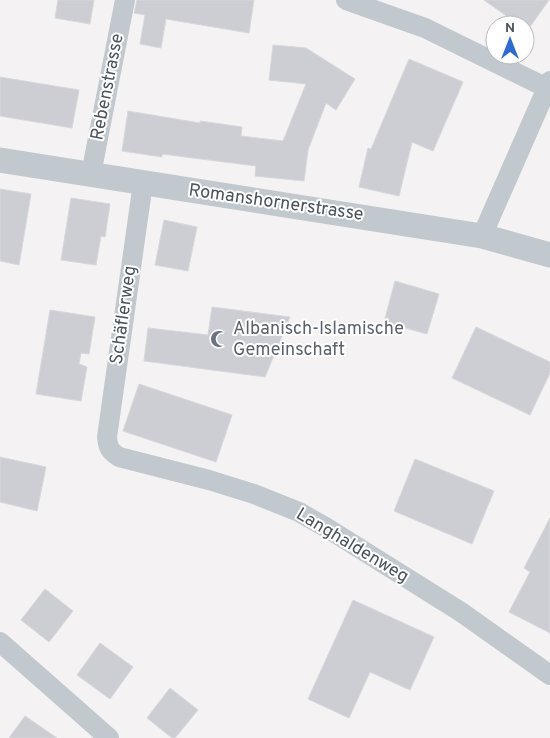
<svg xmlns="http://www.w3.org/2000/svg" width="550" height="738" font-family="Overpass,sans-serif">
	<rect width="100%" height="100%" fill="#f4f2f2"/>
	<!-- building -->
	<g fill="#ccced3" stroke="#d6d8dc">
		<path d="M58 0H94L90 24 55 18Z"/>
		<path d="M137 0H254L249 33 166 19 161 48 140 44 145 15 134 13Z"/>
		<path d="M484 0H549L527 31 525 30V25H519Z"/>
		<path d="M273 45 306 48 355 79 336 110 326 103 308 150 304 181 255 176 256 166 162 154V157L122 151 128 111 200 123V121L242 127 241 136 283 141 306 84 269 80Z"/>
		<path d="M409 59 463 82 433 151 412 142 399 196 359 187 368 148 371 149Z"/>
		<path d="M0 77 79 90 72 128 0 116Z"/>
		<path d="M0 189 31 194 19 265 0 261Z"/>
		<path d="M71 198 110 204 105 237 101 236 96 265 61 260Z"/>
		<path d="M164 220 197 227 188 271 155 265Z"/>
		<path d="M395 281 439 294 427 334 384 322Z"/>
		<path d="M212 307 290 317 265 377 144 361 148 328 208 335Z"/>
		<path d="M50 310 95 317 89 354 81 353 79 364 87 367 81 401 36 394Z"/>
		<path d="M476 327 550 362V373L530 415 452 378Z"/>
		<path d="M139 384 232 415 216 462 123 431Z"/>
		<path d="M0 457 46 467 37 511 0 502Z"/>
		<path d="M415 459 494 491 472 544 394 511Z"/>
		<path d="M550 518V633L509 612 530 572 524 568Z"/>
		<path d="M45 589 73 611 49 642 21 620Z"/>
		<path d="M353 600 434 637 410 690 370 672 349 718 308 699Z"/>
		<path d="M100 643 133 667 110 699 77 675Z"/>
		<path d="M170 688 198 710 175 738H172L147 718Z"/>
		<path d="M25 716 57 738H9Z"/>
	</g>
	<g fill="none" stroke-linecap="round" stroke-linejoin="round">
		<!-- minor -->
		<g stroke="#c1c8ce" stroke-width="20">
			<path d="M346 0 425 28 547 88"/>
			<path d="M91 174 125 0"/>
			<path d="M143 183 107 437C108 448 110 451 119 457L209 480 254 494 299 512 327 528 461 612 550 675"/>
			<path d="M482 236 550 81"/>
			<path d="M0 642 109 738"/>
		</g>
		<!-- tertiary -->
		<path stroke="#c1c8ce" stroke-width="25" d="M0 160 482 236 550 255"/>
	</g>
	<!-- icons -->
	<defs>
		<g id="mosque-bare" transform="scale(1.35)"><path d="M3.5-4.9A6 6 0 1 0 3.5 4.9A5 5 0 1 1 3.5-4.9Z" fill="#6b7280" stroke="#fff" stroke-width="2.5" paint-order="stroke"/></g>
	</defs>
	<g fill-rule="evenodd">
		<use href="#mosque-bare" x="219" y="339"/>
	</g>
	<g text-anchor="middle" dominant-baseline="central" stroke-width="4" stroke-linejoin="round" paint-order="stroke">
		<!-- street labels -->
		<g font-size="18" fill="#4b535d" stroke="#fff">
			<text transform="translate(108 87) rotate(-79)">Rebenstrasse</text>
			<text transform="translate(276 203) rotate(8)">Romanshornerstrasse</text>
			<text transform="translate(124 315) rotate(-82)">Schäflerweg</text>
			<text transform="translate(352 546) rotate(31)">Langhaldenweg</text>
		</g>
		<!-- worship labels -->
		<g font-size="18" fill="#5b616d" stroke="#fff" text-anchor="start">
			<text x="233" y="329">Albanisch-Islamische<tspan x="233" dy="21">Gemeinschaft</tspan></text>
		</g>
	</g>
	<!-- north arrow -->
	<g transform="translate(510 40)"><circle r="24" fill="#ffffff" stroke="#b7babe"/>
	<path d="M0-4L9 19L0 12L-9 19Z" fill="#2f6ad1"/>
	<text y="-8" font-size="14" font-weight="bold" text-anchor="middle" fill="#4b535d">N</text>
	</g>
</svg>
